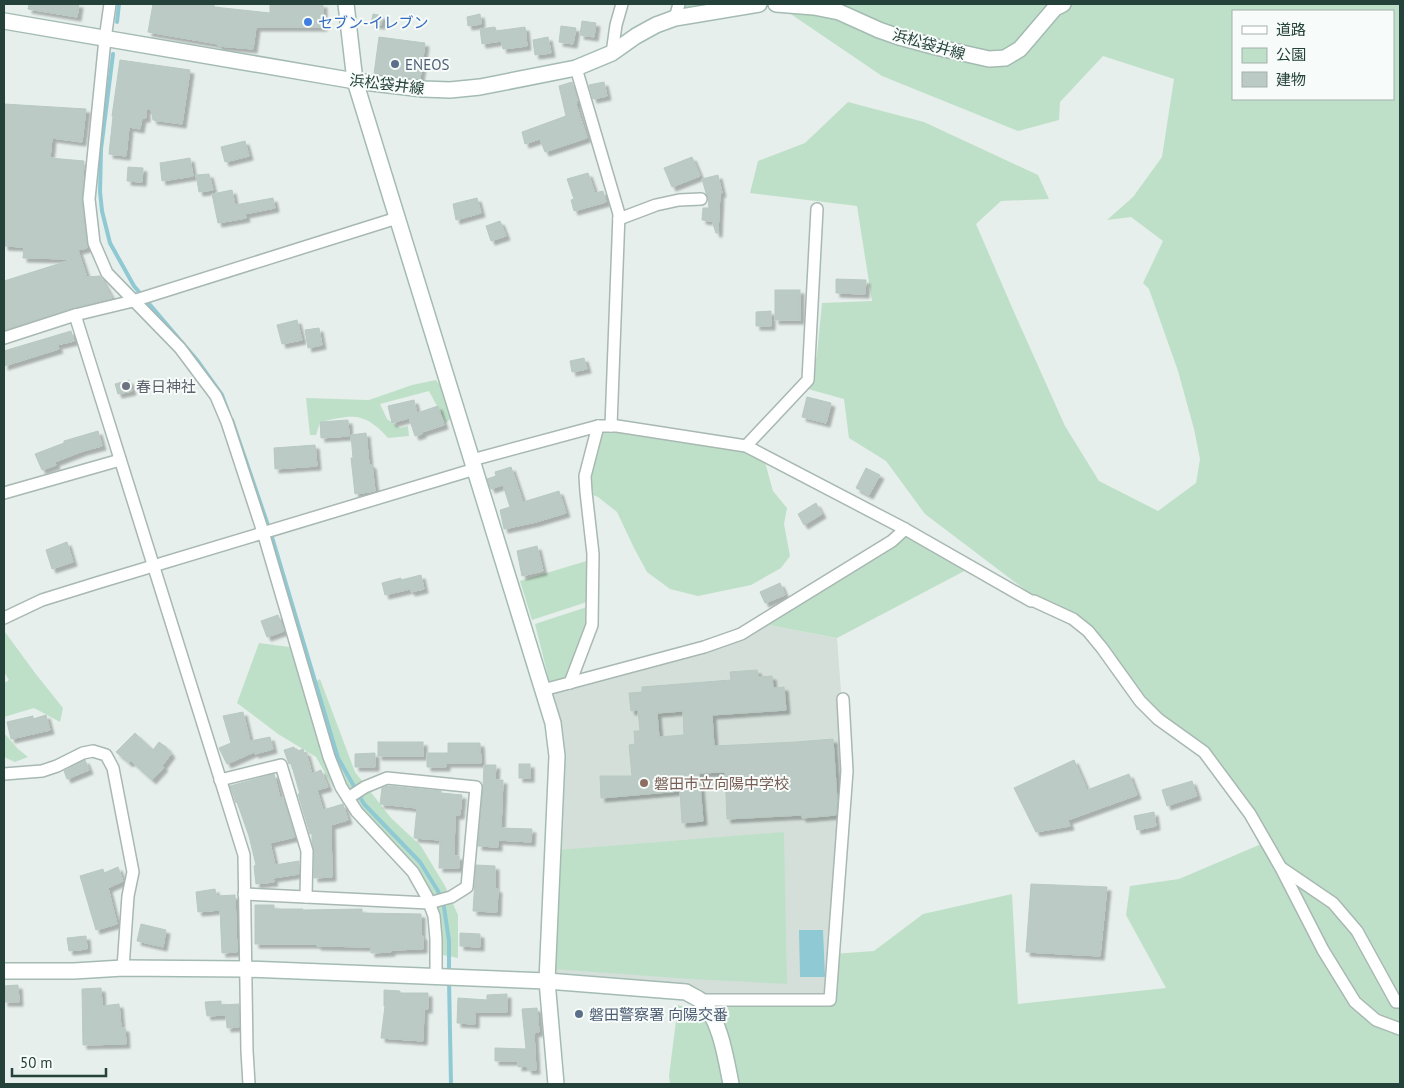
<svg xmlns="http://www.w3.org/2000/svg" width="1404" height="1088" font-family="'PT Sans','Noto Sans JP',sans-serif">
	<defs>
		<filter id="shadow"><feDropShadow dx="4" dy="4" stdDeviation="1" flood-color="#0004"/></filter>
	</defs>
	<rect width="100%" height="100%" fill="#e6efeb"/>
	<!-- built -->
	<path fill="#d4dfda" d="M758 623 837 638 847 771 830 1000H699L547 981 556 751 543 690Z"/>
	<!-- green -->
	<g fill="#bfe0c8" fill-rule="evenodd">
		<path d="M679 4H1400V1084H670L669 1076 678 1005 722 1018 717 1005 825 1000 833 954 874 951 923 914 1012 894 1018 1004 1166 988 1126 915 1130 886 1179 879 1266 842 1200 750 1151 712 1102 648 925 514 886 461 849 438 844 399 808 389 817 355 822 303 872 301 857 206 750 193 758 161 805 143 848 102 924 122 1038 175 1049 199 1001 201 976 224 1014 312 1065 426 1099 481 1158 511 1196 483 1200 459 1194 429 1178 371 1149 289 1143 283 1163 241 1131 217 1107 220 1133 197 1162 157 1174 79 1103 56 1060 102 1059 120 1018 131 882 76 776 4 675 18ZM1233 11H1393V99H1233Z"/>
		<path d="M436 380 442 388 452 417 446 423 429 391 380 404 387 419 400 428 408 426 409 436 388 438C364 411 352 415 320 422L316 435H310L306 398 369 400 412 385Z"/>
		<path d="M598 426 746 446 763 455 773 491 787 508 784 524 790 556 781 568 751 585 698 596 670 589 647 572 634 548 617 512 598 497 586 492Z"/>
		<path d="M905 529 972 567 837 638 758 623Z"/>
		<path d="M593 559V600L532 620 520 581Z"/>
		<path d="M593 605 570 683 551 688 535 624Z"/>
		<path d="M4 631 5 632 35 673 63 708 60 722 34 708 4 717V683L9 680 4 672Z"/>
		<path d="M259 643 297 648 309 686 320 679 355 772 391 818 421 846 445 886 458 915V958L443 955 436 911 346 795 333 787 316 757 278 734 237 703Z"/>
		<path d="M4 733 18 749 28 757 15 762 6 758 4 755Z"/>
		<path d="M784 832 787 984 691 979 554 969 558 850Z"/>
	</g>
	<!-- water -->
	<path fill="#8ec9d4" d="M799 930H823L825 977H800Z"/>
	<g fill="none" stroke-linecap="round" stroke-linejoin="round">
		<!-- stream -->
		<g stroke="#8ec9d4" stroke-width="4">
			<path d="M117 22 119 4"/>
			<path d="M113 54 101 149 100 192 102 211 110 243 134 286 197 360 222 395 229 414"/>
			<path d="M232 420 272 537 338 758 364 804 420 862 438 891 444 907 449 941V973"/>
			<path d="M449 980 451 1084"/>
		</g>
	</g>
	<!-- building -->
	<g fill="#bbcac4" stroke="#b8c9c2" fill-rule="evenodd" filter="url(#shadow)">
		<path d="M29 4H79L77 17 28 9Z"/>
		<path d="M153 4H214V7L270 13V4H323V27H256L253 49 218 46V44L148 32Z"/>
		<path d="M373 14 383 16 381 25 371 24Z"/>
		<path d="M480 14 481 24 468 26 467 17Z"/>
		<path d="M582 21 596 23 594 37 580 35Z"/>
		<path d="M561 26 576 28 573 44 559 42Z"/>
		<path d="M495 27 496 31 525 27 527 46 503 49 501 41 482 44 480 29Z"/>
		<path d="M379 37 425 43 420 79 374 74Z"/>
		<path d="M548 37 551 53 535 55 533 40Z"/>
		<path d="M120 60 190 70 182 124 153 120 151 109H146V118H142L140 129 129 127 126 156 109 154 113 116H112Z"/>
		<path d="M572 82 578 101 576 102 577 104H576L587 138 545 152 540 139 525 144 522 132 566 116 559 86Z"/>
		<path d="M604 82 607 96 593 99 589 85Z"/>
		<path d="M4 104 86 109 82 142 52 138 50 158 84 161 82 200 87 248 78 250 87 277 100 276 112 298 73 308 4 330V281L74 259 23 258 24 247 4 246Z"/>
		<path d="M245 141 249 156 225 162 221 147Z"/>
		<path d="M692 157 700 176 672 187 664 168Z"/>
		<path d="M190 158 193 176 162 181 160 163Z"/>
		<path d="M128 167 143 168 142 182 127 181Z"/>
		<path d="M588 173 595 193 603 191 606 202 574 211 571 200 574 199 567 179Z"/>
		<path d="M209 174 213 190 199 192 196 175Z"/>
		<path d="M718 175 722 193H720L718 233H716L712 221 702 220 703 208H709L708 198 706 193 702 179Z"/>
		<path d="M232 190 235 205 273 198 275 208 245 214 246 218 218 223 212 194Z"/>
		<path d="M477 198 481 213 456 220 453 204Z"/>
		<path d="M500 221 506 236 491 241 486 226Z"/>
		<path d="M836 279 866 280 865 294 836 293Z"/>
		<rect x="775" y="290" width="25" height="30"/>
		<path d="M771 311V326H756V312Z"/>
		<path d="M297 320 302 340 282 344 277 325Z"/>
		<path d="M319 328 322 345 308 348 305 330Z"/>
		<path d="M71 331 74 341 57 345 59 349 4 366V351Z"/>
		<path d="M584 358 587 369 572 372 570 361Z"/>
		<path d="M129 380 132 391 118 394 115 384Z"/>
		<path d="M807 397 831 403 826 423 802 417Z"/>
		<path d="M414 400 417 413 438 406 444 425 422 432V434L415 436 409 418 392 423 388 406Z"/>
		<path d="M348 420 349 436 321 438 320 422Z"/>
		<path d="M98 431 102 446 83 451 55 462 56 465 42 470 35 454 64 443V441Z"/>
		<path d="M366 433 369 464 372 465 375 491 355 494 351 458H353L351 435Z"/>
		<path d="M315 445 317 466 275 469 274 448Z"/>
		<path d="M511 467 523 502 559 491 566 513 536 522 504 529 500 510 510 507 503 485 491 489 487 479 496 476 495 472Z"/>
		<path d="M866 468 880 475 869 495 856 488Z"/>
		<path d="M816 503 822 514 804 525 798 514Z"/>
		<path d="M67 542 73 562 52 569 46 550Z"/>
		<path d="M537 546 543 571 522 576 517 551Z"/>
		<path d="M421 575 424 589 411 592 410 589 385 595 382 583 401 578V580Z"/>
		<path d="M780 583 785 595 765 603 760 592Z"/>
		<path d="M278 615 284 631 267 637 261 621Z"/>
		<path d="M757 670 758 677 772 676 773 688 784 687 786 710 712 715 714 746 796 742 833 739 837 800 836 815 802 818V815L727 819 725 772 699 773 703 821 682 823 680 791 601 798 600 776H632L629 745 635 744 634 731H640L638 710 631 711 629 693 642 692V687L731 680 730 672ZM683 711 684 735 659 737 657 713Z"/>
		<path d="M243 712 250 741 270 737 273 749 255 754 254 752 227 764 219 748 231 743 223 716Z"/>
		<path d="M46 715 50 730 11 739 7 722 33 716V719Z"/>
		<path d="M135 733 153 750 159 742 166 747 171 754 162 766 164 767 152 780 131 761 129 763 116 752Z"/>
		<rect x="378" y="742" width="45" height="14"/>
		<path d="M448 743H480L481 763H446V767H427V753H448Z"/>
		<path d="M294 747 295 749H297L298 751 303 749 304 753 306 752 312 774 321 770 328 787 317 790 323 810 343 804 348 820 331 825 332 877 314 878V851L312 841V833L310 834 298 794H300L291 763 289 764 284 750Z"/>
		<path d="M375 753V767H355V754Z"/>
		<path d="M85 760 89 770 67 779 64 771Z"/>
		<path d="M1074 760 1087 790 1129 774 1137 795 1068 820 1070 826 1036 832 1014 788Z"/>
		<rect x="519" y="764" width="11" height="14"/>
		<path d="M484 765H496L495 780H503L501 828 532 829 531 842 498 840V847L478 846 483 788Z"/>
		<path d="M274 774 280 798H283L295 837 270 843 275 865 299 861V874L273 878 274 882 256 884 254 866 256 865 249 836 237 802 236 803 234 797 230 786Z"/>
		<path d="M1192 781 1197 796 1167 806 1162 790Z"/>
		<path d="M388 786 441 791V793L462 795 460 815H455L454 856H459V868H439L440 840 414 838 417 808 380 804 382 788Z"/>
		<path d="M1154 812 1156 826 1137 830 1134 816Z"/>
		<path d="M476 865 495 866V889H498L497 912 473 911Z"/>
		<path d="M118 867 123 881 108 888 117 924 96 930 80 876 103 869 104 873Z"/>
		<path d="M1031 884 1107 887 1100 956 1026 952Z"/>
		<path d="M215 889 216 896 235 895 237 952 222 953 220 910 198 912 196 892Z"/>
		<path d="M255 905H274V909H303V910L362 909V913L421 914V936H423V949L391 950V952L371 953V947L317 946V944H255Z"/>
		<path d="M141 924 166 930 163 947 137 941Z"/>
		<path d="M460 933 480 934V947L460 946Z"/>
		<path d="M86 936 87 949 69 951 67 938Z"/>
		<path d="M18 985 19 1002H4V986Z"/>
		<path d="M101 988 102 1006 119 1004 121 1028H125L126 1044 83 1045 82 989Z"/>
		<path d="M384 990 400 991V993H428V1009H424L423 1041 381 1038 385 1006H384Z"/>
		<path d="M507 994V1012H475V1024L457 1023 458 998 487 1000V995Z"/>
		<path d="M221 1001V1005L239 1004V1027L227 1028 226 1015 207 1016 205 1002Z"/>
		<path d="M537 1008 539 1032 534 1033 536 1070H528L527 1066 518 1067V1061H495V1048L526 1049 522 1009Z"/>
	</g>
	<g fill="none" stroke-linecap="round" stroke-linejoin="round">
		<!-- street casing -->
		<g stroke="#a8b8b2" stroke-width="14">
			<g id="street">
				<path d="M110 4 105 39 89 199 94 243 107 273 180 348 216 396 227 422 263 532 329 757 341 787 357 812 413 872 427 897 434 916 436 939V976"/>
				<path d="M675 18 679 4"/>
				<path d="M612 53 616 25 622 4"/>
				<path d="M576 68 619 214 611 426"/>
				<path d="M619 219 656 205 679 200 701 199"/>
				<path d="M75 315 244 855 247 1051 249 1084"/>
				<path d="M4 338 75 315 133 301 397 218"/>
				<path d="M746 446 808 380 817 209"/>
				<path d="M472 460 598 426H617L746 446 905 529 1031 601H1034L1073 619 1088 631 1102 648 1140 701 1158 719 1204 752 1250 814 1281 868 1323 950 1355 1002 1376 1020 1400 1029"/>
				<path d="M4 493 120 460"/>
				<path d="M4 618 42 600 100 582 475 469"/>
				<path d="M570 683 592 625 593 554 586 492 585 476 598 426"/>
				<path d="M543 690 704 647 741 634 892 541 905 529"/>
				<path d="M4 774 42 771 57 766 83 753 93 751 106 755 113 768 133 872 128 896 123 968"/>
				<path d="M220 780 281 765 307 851 306 897"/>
				<path d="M1283 869 1333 903 1357 931 1396 1002H1400"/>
				<path d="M244 894 429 903 451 897 467 887 476 787 387 778 365 787 348 798"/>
				<path d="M699 1000H830L847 771 843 699"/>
			</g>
		</g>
		<!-- secondary casing -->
		<g stroke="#a4bbb3" stroke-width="18">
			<g id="secondary">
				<path d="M346 4 355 81 553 723 557 756 547 981 556 1084"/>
				<path d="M776 4 814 7 839 12 879 30 899 37 940 48 989 59 1005 58 1020 49 1055 8 1063 4"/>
				<path d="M4 21 355 81 423 89 450 90 480 87 576 68 612 53 636 36 656 25 675 18 759 4"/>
				<path d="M4 971H74L123 968 245 969 547 981 686 992C690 995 696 997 700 1000 720 1017 726 1059 731 1084"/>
			</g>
		</g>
		<!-- street -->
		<use href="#street" stroke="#fff" stroke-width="11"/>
		<!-- secondary -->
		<use href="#secondary" stroke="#fff" stroke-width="15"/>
	</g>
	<!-- markers -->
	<circle fill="#3f7fe0" stroke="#f7fbf9" stroke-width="2" cx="308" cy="22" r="5"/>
	<g fill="#5c6f8a" stroke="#f7fbf9" stroke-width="2">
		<circle cx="395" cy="64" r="5"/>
		<circle cx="579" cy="1014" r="5"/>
	</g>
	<circle fill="#6b7280" stroke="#f7fbf9" stroke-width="2" cx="126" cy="386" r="5"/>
	<circle fill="#8d6e63" stroke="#f7fbf9" stroke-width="2" cx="644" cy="783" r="5"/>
	<g text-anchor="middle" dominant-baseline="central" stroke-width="4" stroke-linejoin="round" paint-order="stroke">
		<!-- shop labels -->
		<g font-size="15" fill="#366cbe" stroke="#f7fbf9" text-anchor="start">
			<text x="318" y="22">セブン-イレブン</text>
		</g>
		<!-- street labels -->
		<g font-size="15" fill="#24423a" stroke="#f7fbf9">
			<text transform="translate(929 44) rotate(16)">浜松袋井線</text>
			<text transform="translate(387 84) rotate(7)">浜松袋井線</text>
		</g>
		<!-- service labels -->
		<g font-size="15" fill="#4e5e75" stroke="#f7fbf9" text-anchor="start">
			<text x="405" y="64">ENEOS</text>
			<text x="589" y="1014">磐田警察署 向陽交番</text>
		</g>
		<!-- worship labels -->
		<g font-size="15" fill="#5b616d" stroke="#f7fbf9" text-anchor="start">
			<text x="136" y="386">春日神社</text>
		</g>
		<!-- education labels -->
		<g font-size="15" fill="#785e54" stroke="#f7fbf9" text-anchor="start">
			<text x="654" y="783">磐田市立向陽中学校</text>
		</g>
	</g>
	<!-- border -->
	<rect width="1404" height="1088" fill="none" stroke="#24423a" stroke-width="10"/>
	<!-- legend -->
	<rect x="1232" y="10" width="162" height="90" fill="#f7fbf9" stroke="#a3b1ad"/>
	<rect x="1242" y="26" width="25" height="8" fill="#ffffff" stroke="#a3b1ad"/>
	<text x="1276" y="35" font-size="15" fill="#24423a">道路</text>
	<rect x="1242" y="48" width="25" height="15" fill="#bfe0c8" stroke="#a3b1ad"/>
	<text x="1276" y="60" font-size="15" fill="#24423a">公園</text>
	<rect x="1242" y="72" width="25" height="15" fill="#bbcac4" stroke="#a3b1ad"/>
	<text x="1276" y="85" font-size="15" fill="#24423a">建物</text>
	<!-- scale -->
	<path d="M12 1068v8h94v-8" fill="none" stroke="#24423a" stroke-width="2.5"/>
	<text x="20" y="1068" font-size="15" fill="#24423a" stroke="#f7fbf9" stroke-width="4" paint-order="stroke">50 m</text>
</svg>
